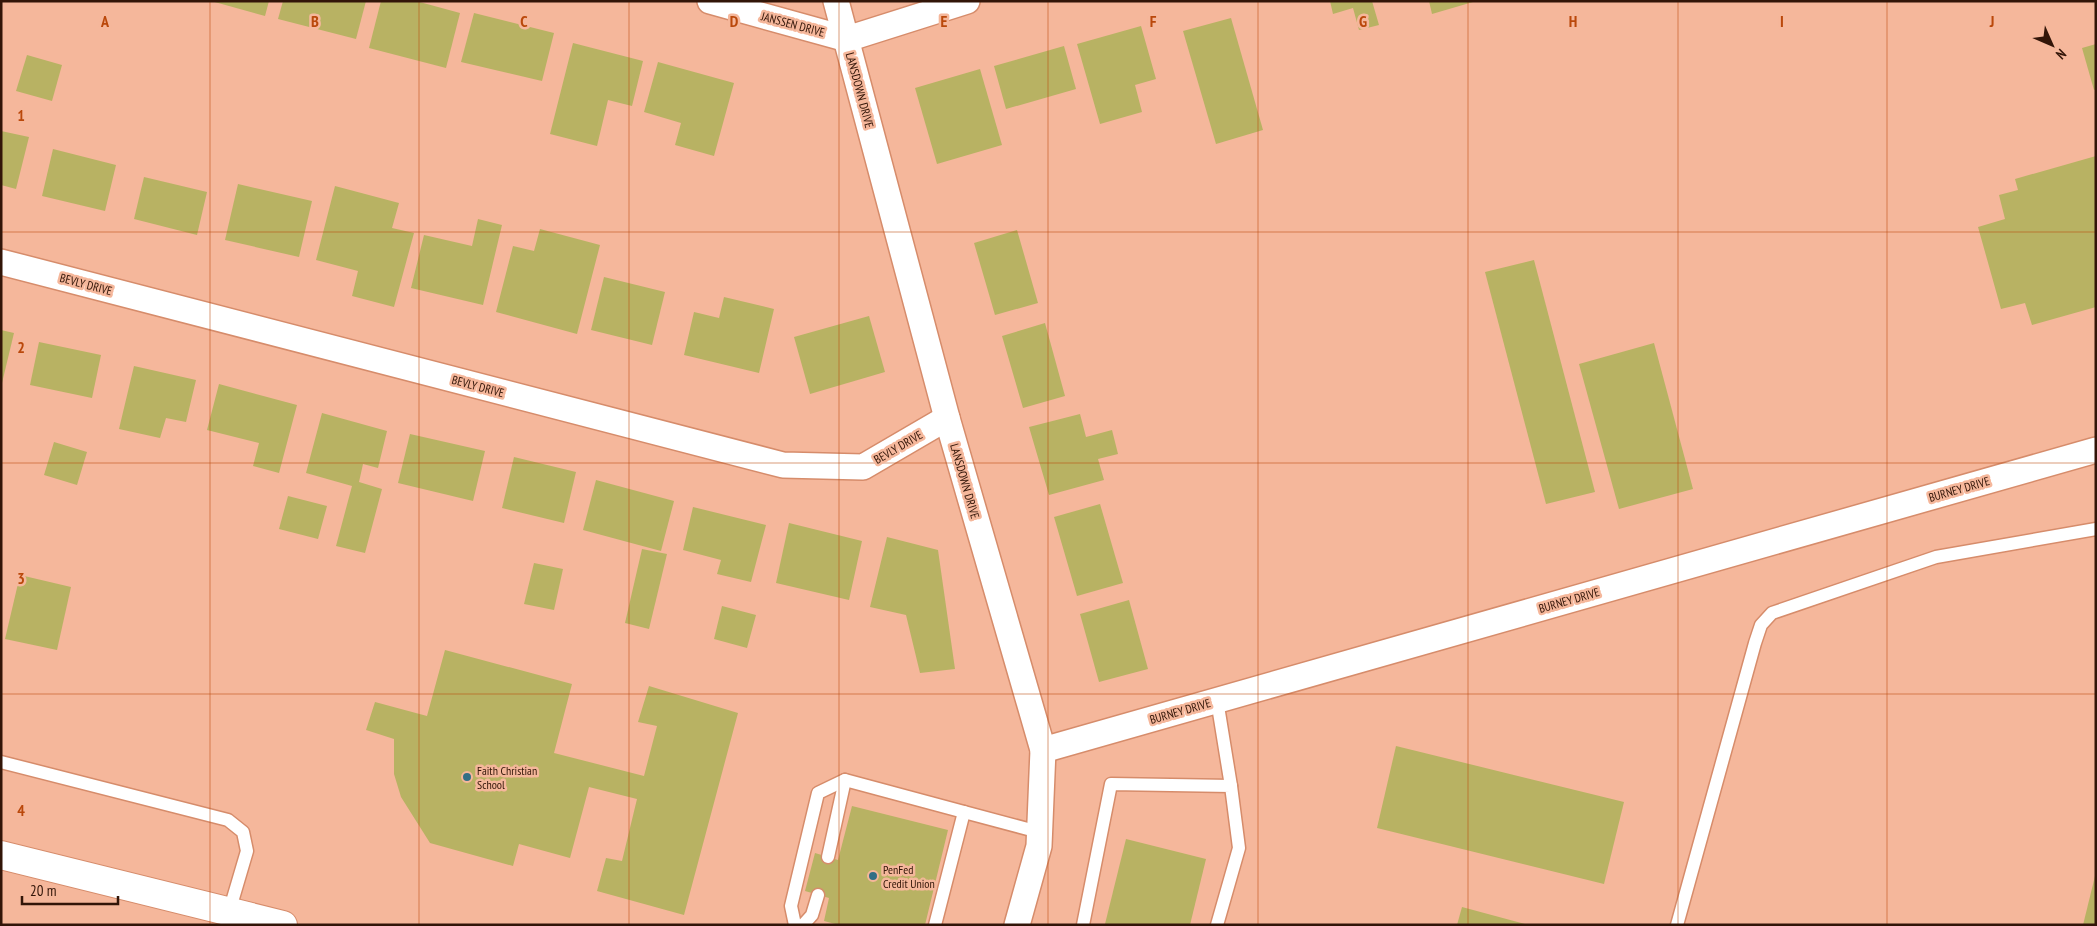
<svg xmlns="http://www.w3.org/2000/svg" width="2097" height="926" font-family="'PT Sans Narrow',sans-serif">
	<rect width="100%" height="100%" fill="#f5b79b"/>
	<!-- building -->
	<g fill="#b8b263">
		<path d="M211 1H269L265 16Z"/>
		<path d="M283 1H366L356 39 278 19Z"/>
		<path d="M381 1H416L460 13 446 68 369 48Z"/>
		<path d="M1330 1H1372L1379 25 1359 30 1353 8 1333 14Z"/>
		<path d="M1429 1H1473V2L1432 14Z"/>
		<path d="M474 13 554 33 542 81 461 62Z"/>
		<path d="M1231 18 1263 130 1216 144 1183 31Z"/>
		<path d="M1141 26 1156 79 1135 85 1142 112 1100 124 1077 44Z"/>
		<path d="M573 43 643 61 632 106 608 100 597 146 550 134Z"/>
		<path d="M2096 44V89L2094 90 2082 48Z"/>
		<path d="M1064 46 1076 89 1006 109 994 66Z"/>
		<path d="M27 55 62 65 52 101 16 91Z"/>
		<path d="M658 62 734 83 714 156 675 145 681 123 644 112Z"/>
		<path d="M980 69 1002 145 937 164 915 88Z"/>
		<path d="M1 131 29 137 16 189 1 185Z"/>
		<path d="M53 149 116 165 105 211 42 196Z"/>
		<path d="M2096 156V307L2032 325 2025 303 2001 309 1978 227 2005 219 1999 195 2018 190 2015 179Z"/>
		<path d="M144 177 207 192 197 235 134 219Z"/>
		<path d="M238 184 312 201 299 257 225 240Z"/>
		<path d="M335 186 399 203 392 228 414 233 394 307 352 296 358 271 316 260Z"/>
		<path d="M478 219 502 225 483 305 411 288 424 235 472 246Z"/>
		<path d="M540 229 600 245 577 334 496 312 513 246 534 251Z"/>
		<path d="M1017 230 1038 303 995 315 974 243Z"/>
		<path d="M1534 260 1595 492 1546 504 1485 272Z"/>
		<path d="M604 277 665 292 652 345 591 330Z"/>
		<path d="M724 297 774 309 759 373 684 355 694 312 719 318Z"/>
		<path d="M869 316 885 372 810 394 794 337Z"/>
		<path d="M1045 323 1065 396 1023 408 1002 336Z"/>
		<path d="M1 330 14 333 2 383H1Z"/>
		<path d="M39 342 101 355 92 398 30 385Z"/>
		<path d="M1654 343 1693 489 1619 509 1579 364Z"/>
		<path d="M134 366 196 380 186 422 166 418 160 438 119 429Z"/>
		<path d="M219 384 297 405 279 473 253 466 259 443 207 430Z"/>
		<path d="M322 413 387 431 378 468 363 464 359 482 382 489 365 553 336 546 352 486 306 473Z"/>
		<path d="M1080 414 1086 437 1112 430 1118 454 1098 459 1104 480 1049 495 1029 427Z"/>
		<path d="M410 434 485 451 473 501 398 483Z"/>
		<path d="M54 442 87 452 77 485 44 475Z"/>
		<path d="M514 457 576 472 564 523 502 508Z"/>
		<path d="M596 480 674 501 661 551 583 530Z"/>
		<path d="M288 496 327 506 318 539 279 529Z"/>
		<path d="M1100 504 1123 583 1077 596 1054 517Z"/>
		<path d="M693 507 766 525 751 582 717 574 721 560 683 550Z"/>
		<path d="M789 523 862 541 849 600 776 583Z"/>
		<path d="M887 537 938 550 955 669 920 673 906 615 870 607Z"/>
		<path d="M642 549 667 554 649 629 625 623Z"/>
		<path d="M534 563 563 569 554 610 524 604Z"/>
		<path d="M20 575 71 587 57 650 5 639Z"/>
		<path d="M1129 600 1148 669 1099 682 1080 614Z"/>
		<path d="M722 606 756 615 747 648 714 639Z"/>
		<path d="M445 650 572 684 554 753 644 776 657 726 638 722 649 686 738 713 684 915 597 891 606 858 622 861 637 799 589 787 570 858 519 844 513 866 430 843 401 797 394 774V739L366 730 375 702 427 716Z"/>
		<path d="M1396 746 1624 802 1604 884 1377 828Z"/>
		<path d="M852 806 948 830 925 925H839L824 921 829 898 805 891 815 853 838 860Z"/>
		<path d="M1126 839 1206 859 1190 925 1105 924Z"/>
		<path d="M2095 876 2096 925H2083Z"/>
		<path d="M1462 907 1525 924V925H1457Z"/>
	</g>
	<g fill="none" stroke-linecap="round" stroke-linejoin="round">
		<!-- lane casing -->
		<g stroke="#d68c6b" stroke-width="15">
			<g id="lane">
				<path d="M1217 700 1231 786"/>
				<path d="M1 762 228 820 243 832 247 851 229 912"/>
				<path d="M964 812 1039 832"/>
				<path d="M828 857 845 780"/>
				<path d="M795 925 791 906 818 793 845 780 964 812 935 925"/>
				<path d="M803 925 812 915 818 895"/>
				<path d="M1083 925 1111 784 1231 786 1239 848 1217 925"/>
				<path d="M1677 925 1755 643 1761 625 1772 613 1936 557 2096 529"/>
			</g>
		</g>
		<!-- street casing -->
		<g stroke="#d68c6b" stroke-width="28">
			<g id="street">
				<path d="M710 1 847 39 967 1"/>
				<path d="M836 1 947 418 1043 750 1039 846 1017 925"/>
				<path d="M1 262 783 465 863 467 947 418"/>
				<path d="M1043 750 2096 450"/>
			</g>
		</g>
		<!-- primary casing -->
		<g stroke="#d68c6b" stroke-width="30">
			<path id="primary" d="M1 855 283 925"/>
		</g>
		<!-- lane -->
		<use href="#lane" stroke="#fff" stroke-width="12"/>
		<!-- street -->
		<use href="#street" stroke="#fff" stroke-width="25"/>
		<!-- primary -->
		<use href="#primary" stroke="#fff" stroke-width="28"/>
	</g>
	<!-- grid -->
	<path fill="none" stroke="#ba480b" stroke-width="1" stroke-opacity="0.55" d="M210 1V925M419 1V925M629 1V925M839 1V925M1048 1V925M1258 1V925M1468 1V925M1678 1V925M1887 1V925M1 232H2096M1 463H2096M1 694H2096"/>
	<!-- markers -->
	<g fill="#326f85" stroke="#f5b79b" stroke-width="2">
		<circle cx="467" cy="777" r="5"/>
		<circle cx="873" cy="876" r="5"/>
	</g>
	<g text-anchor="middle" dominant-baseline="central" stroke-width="5" stroke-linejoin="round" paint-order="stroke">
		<!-- street labels -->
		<g font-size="12" fill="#321508" stroke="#f5b79b">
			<text transform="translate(793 24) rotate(15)">JANSSEN DRIVE</text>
			<text transform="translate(860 90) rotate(75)">LANSDOWN DRIVE</text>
			<text transform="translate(86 284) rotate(15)">BEVLY DRIVE</text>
			<text transform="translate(478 386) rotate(15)">BEVLY DRIVE</text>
			<text transform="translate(898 447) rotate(-30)">BEVLY DRIVE</text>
			<text transform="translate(965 481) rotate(74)">LANSDOWN DRIVE</text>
			<text transform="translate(1959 489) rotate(-16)">BURNEY DRIVE</text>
			<text transform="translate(1569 600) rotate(-16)">BURNEY DRIVE</text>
			<text transform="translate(1180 711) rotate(-16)">BURNEY DRIVE</text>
		</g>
		<!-- poi labels -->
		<g font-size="12" fill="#321508" stroke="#f5b79b" text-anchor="start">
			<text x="477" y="770">Faith Christian<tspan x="477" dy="14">School</tspan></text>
			<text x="883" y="869">PenFed<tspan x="883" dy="14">Credit Union</tspan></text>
		</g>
	</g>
	<g font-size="16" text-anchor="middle" font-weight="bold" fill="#ba480b" stroke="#f5b79b" stroke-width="5" stroke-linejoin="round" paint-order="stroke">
		<text x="105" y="27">A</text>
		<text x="315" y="27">B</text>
		<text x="524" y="27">C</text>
		<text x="734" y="27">D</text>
		<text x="944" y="27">E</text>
		<text x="1153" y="27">F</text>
		<text x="1363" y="27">G</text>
		<text x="1573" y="27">H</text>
		<text x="1782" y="27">I</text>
		<text x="1992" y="27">J</text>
		<text x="21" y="121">1</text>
		<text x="21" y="353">2</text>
		<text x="21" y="584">3</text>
		<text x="21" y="816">4</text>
	</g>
	<!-- border -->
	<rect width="2097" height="926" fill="none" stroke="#321508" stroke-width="5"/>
	<!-- north arrow -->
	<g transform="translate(2052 45) rotate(135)" stroke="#f5b79b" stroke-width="4" paint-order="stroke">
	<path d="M0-4L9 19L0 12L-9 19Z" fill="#321508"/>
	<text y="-8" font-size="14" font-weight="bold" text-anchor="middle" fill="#321508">N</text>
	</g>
	<!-- scale -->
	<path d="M22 896v8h96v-8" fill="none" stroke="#321508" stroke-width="2.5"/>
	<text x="30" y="896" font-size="15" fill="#321508" stroke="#f5b79b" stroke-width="4" paint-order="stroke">20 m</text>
</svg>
